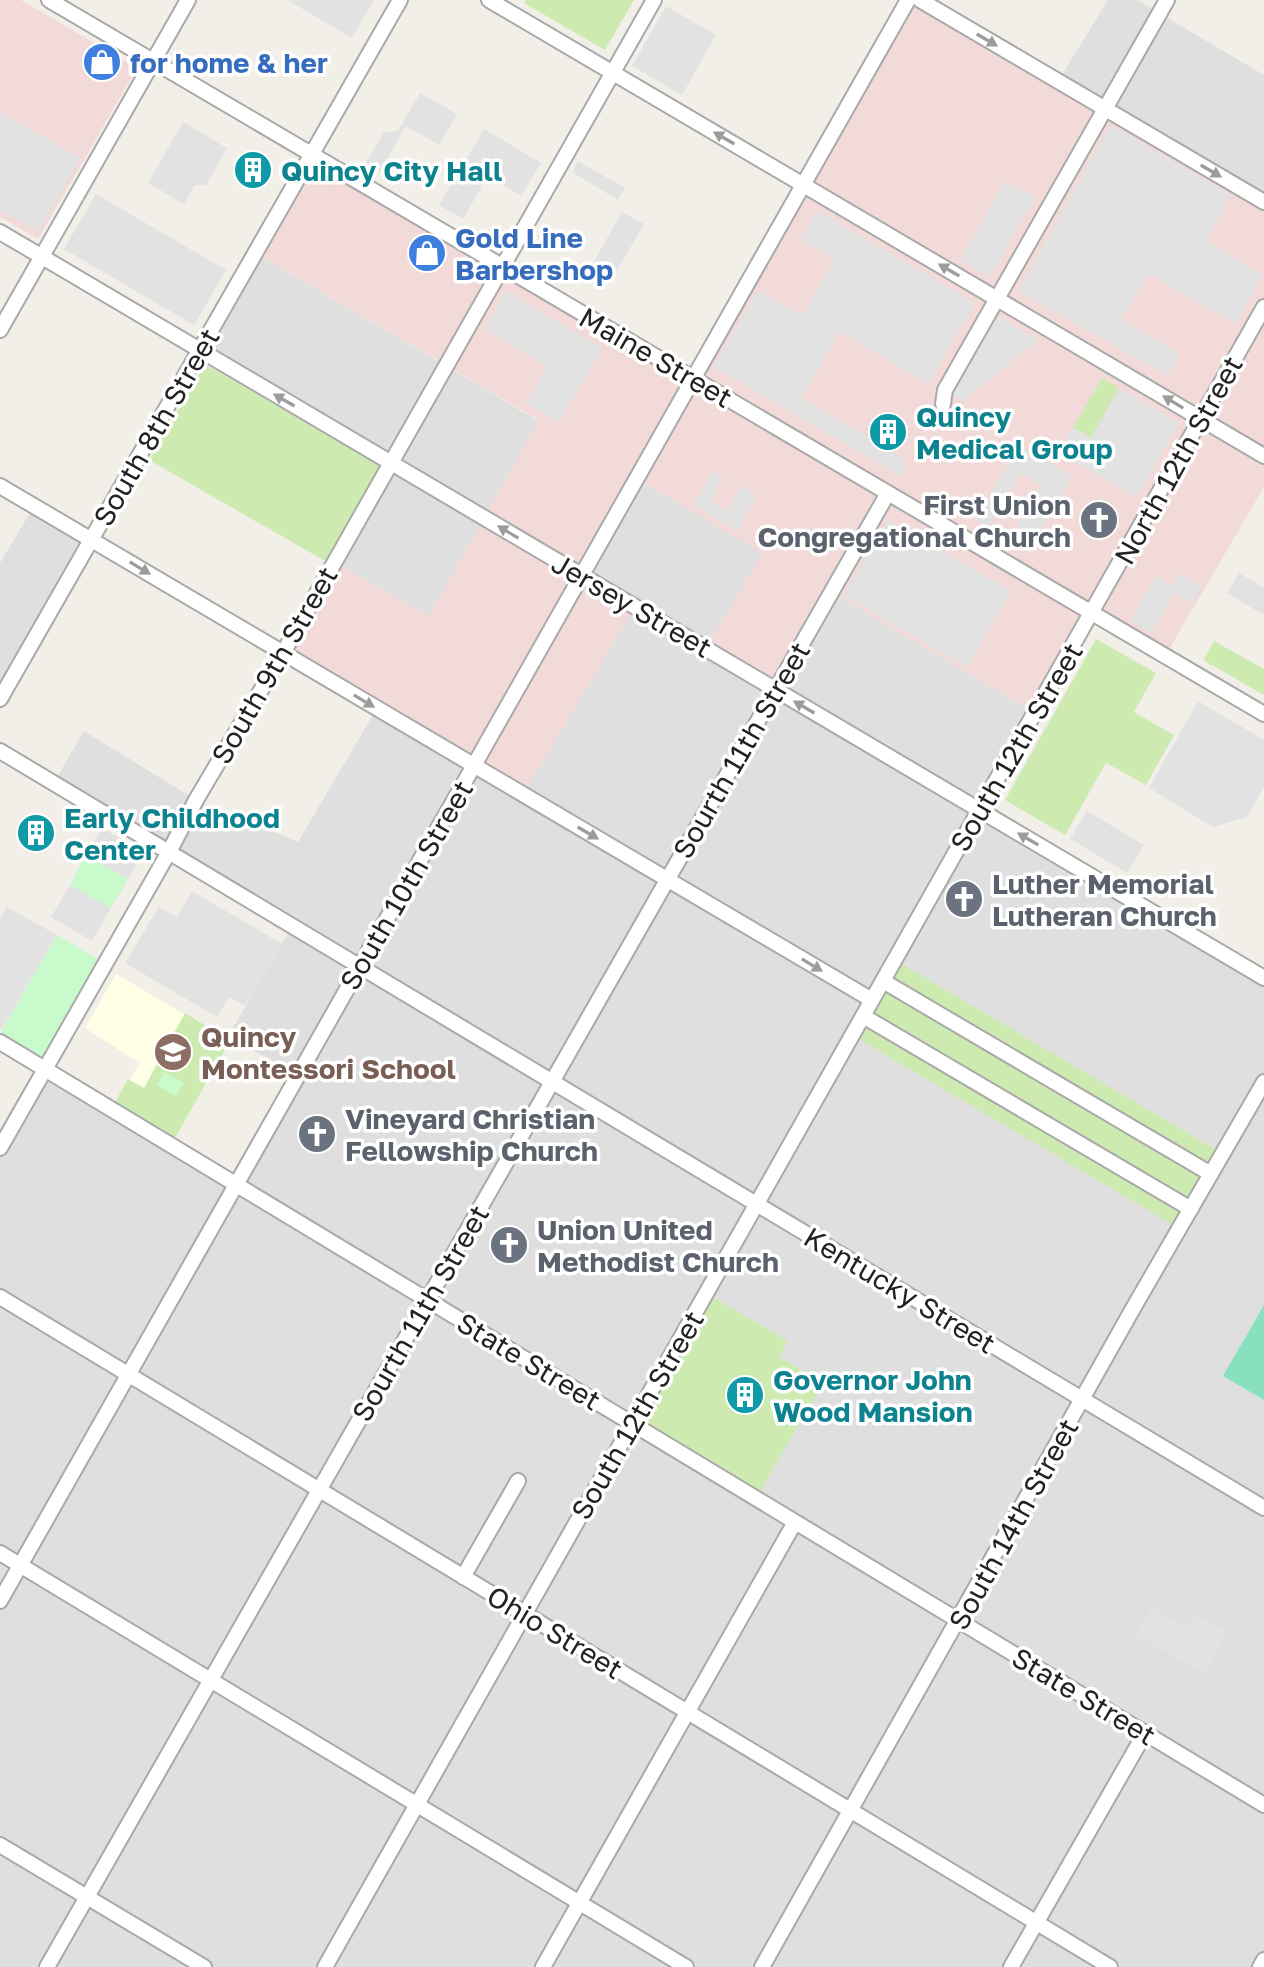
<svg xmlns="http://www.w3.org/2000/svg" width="1264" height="1967" font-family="'Golos Text',sans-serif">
	<rect width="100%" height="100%" fill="#f2efe9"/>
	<!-- residential -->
	<g fill="#e0dfdf">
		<path d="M1108 0H1137L1264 75V202L1058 81Z"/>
		<path d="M255 253 539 421 429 616 334 562 389 463 199 351Z"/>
		<path d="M637 478 763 553 706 649 831 592 1035 713 980 810 1264 978V1967H0V1148L45 1069 236 1184 297 1077 229 1035 292 926 53 784 84 731 196 800 298 842 377 708 582 576Z"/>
		<path d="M34 506 92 539 0 699V563Z"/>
	</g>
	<!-- commercial -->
	<g fill="#f2dad9">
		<path d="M0 0H21L137 68 38 239 0 217Z"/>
		<path d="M908 0 1264 202V487L1165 656 1092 613 1035 713 831 592 775 690 706 649 762 553 637 479 582 576 635 607 523 795 283 653 334 562 429 616 539 420 255 253 312 154 694 379Z"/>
	</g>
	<!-- education -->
	<path fill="#ffffe5" d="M116 974 230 1041 175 1138 115 1102 140 1063 85 1028Z"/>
	<!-- grass -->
	<g fill="#cdebb0">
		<path d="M526 0H634L605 50 524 3Z"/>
		<path d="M205 364 380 466 325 561 149 460Z"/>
		<path d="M1102 378 1119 388 1091 438 1073 428Z"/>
		<path d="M1096 639 1156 673 1134 712 1174 735 1146 785 1106 763 1065 835 1005 800Z"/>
		<path d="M1214 641 1264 669V695L1203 660Z"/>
		<path d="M895 960 1223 1154 1180 1229 852 1035Z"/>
		<path d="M185 1013 230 1041 175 1138 115 1102 128 1079 144 1088Z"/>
		<path d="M711 1296 788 1341 779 1357 823 1383 758 1495 636 1423Z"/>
	</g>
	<!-- park -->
	<g fill="#c8facc">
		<path d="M86 855 128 879 111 908 70 885Z"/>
		<path d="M57 935 101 961 44 1059 0 1034Z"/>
		<path d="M164 1072 184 1083 176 1096 157 1085Z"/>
	</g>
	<!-- pitch -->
	<path fill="#88e0be" d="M1264 1305V1400L1223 1376Z"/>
	<!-- parking -->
	<g fill="#e2e2e2">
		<path d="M287 0H374L352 38Z"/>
		<path d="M666 6 716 35 682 95 632 66Z"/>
		<path d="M420 93 457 114 439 145 406 126 380 171 366 163 384 132 398 131Z"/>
		<path d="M0 112 80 158 38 232 0 210Z"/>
		<path d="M183 122 227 148 206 185H195L184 204 148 183Z"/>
		<path d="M1111 125 1231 195 1206 241 1263 276 1235 323 1149 274 1121 319 1180 354 1168 376 1018 291Z"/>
		<path d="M484 129 541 163 521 196 488 176 463 219 439 205Z"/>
		<path d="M578 161 625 188 618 200 572 172Z"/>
		<path d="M1005 181 1035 197 990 277 960 260Z"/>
		<path d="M96 194 226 270 194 325 64 249Z"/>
		<path d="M817 211 975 303 928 384 840 332 801 398 901 457 906 466 902 477 714 367 758 291 802 316 835 260 800 239Z"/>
		<path d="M622 212 644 224 609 284 588 272Z"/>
		<path d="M506 291 602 349 559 422 526 403 547 366 484 329Z"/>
		<path d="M998 317 1038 340 963 401 952 395Z"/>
		<path d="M1119 388 1179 423 1137 497 1058 453 1073 428 1091 438Z"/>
		<path d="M1019 445 1072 476 1028 552 1009 541 1041 485 1020 473 988 528 976 520Z"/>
		<path d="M713 472 724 478 710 501 726 511 741 486 757 496 737 531 693 505Z"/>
		<path d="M888 520 1011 591 967 667 844 596Z"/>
		<path d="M1178 573 1202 587 1193 604 1174 593 1151 633 1130 621 1156 576 1171 585Z"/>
		<path d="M1239 573 1264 588V615L1227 593Z"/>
		<path d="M1198 701 1264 740V787L1247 817 1213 827 1149 788Z"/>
		<path d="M1087 811 1144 845 1127 873 1070 839Z"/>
		<path d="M102 828 143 852 128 879 86 855Z"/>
		<path d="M70 885 111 908 92 941 51 917Z"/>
		<path d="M192 891 282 944 245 1006 229 997 217 1017 125 963 159 907 177 917Z"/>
		<path d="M7 907 57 935 2 1029 0 1027V919Z"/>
		<path d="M1152 1607 1186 1627 1195 1613 1228 1633 1204 1674 1136 1635Z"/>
	</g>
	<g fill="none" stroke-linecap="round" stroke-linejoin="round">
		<!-- minor casing -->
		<g stroke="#a9a9a9" stroke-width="18">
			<g id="minor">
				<path d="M49 0 1264 714"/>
				<path d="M489 0 1264 456"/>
				<path d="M920 0 1264 202"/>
				<path d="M0 232 1264 978"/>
				<path d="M0 330 188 0"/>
				<path d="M943 404 945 390 1167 0"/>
				<path d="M0 486 872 1000"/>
				<path d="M0 699 400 0"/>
				<path d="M0 751 1264 1508"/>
				<path d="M883 981 1211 1174"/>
				<path d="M863 1016 1191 1209"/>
				<path d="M0 1042 1264 1805"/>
				<path d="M0 1148 169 852 196 800 283 653 654 0"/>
				<path d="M0 1297 1110 1967"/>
				<path d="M0 1553 686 1967"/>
				<path d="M463 1577 518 1481"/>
				<path d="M0 1601 908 0"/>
				<path d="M0 1845 204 1967"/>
				<path d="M47 1967 888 493"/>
				<path d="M325 1967 1264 307"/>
				<path d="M543 1967 795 1522"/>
				<path d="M762 1967 1135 1305 1264 1082"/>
				<path d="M1011 1967 1145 1733"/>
				<path d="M1260 1967 1264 1960"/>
			</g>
		</g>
		<!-- minor -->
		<use href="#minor" stroke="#fff" stroke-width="14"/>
	</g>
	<!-- one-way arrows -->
	<defs><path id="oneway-solid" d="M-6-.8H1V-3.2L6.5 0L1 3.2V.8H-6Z" transform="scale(2)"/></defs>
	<g fill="#9c9c9c">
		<use href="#oneway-solid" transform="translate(987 40) rotate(30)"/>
		<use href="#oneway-solid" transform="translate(724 138) rotate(-150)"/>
		<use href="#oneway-solid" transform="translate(1211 171) rotate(30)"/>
		<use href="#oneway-solid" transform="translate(949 270) rotate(-150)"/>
		<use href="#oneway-solid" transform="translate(284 400) rotate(-150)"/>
		<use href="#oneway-solid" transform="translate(1173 402) rotate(-149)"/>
		<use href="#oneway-solid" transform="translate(508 532) rotate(-149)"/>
		<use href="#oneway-solid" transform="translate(140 568) rotate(31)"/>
		<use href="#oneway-solid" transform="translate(364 701) rotate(31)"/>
		<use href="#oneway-solid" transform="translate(804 707) rotate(-150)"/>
		<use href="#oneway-solid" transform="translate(588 833) rotate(30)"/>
		<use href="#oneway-solid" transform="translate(1028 839) rotate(-150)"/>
		<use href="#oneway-solid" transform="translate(812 965) rotate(31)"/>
	</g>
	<!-- icons -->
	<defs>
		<g id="shop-disc" transform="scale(2)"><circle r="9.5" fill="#3f7fe0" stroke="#fff"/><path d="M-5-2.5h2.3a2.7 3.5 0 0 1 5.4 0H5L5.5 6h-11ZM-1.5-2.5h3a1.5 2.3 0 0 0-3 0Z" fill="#fff"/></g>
		<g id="building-disc" transform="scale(2)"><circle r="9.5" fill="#0f9aa8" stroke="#fff"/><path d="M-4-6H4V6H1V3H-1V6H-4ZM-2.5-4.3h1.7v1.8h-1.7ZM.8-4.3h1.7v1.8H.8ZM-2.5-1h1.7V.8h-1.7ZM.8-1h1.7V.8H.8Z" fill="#fff"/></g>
		<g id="church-disc" transform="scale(2)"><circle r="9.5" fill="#6b7280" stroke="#fff"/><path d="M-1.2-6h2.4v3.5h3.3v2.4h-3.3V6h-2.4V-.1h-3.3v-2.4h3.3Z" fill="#fff"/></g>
		<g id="school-disc" transform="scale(2)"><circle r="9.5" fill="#8d6e63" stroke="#fff"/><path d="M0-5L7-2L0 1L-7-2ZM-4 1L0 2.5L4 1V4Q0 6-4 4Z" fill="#fff"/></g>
	</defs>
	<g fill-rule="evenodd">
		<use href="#shop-disc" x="102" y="62"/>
		<use href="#building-disc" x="253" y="170"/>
		<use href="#shop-disc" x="427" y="253"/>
		<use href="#building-disc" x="888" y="432"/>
		<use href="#church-disc" x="1099" y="520"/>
		<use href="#building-disc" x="36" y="833"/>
		<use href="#church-disc" x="964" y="899"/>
		<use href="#school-disc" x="173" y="1052"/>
		<use href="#church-disc" x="317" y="1134"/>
		<use href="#church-disc" x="509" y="1245"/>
		<use href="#building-disc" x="745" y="1395"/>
	</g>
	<g text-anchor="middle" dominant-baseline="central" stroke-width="7" stroke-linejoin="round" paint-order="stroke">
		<!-- shop labels -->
		<g font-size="28" font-weight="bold" fill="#366cbe" stroke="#fff" text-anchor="start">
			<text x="130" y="62">for home &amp; her</text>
			<text x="455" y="237">Gold Line<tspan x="455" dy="32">Barbershop</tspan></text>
		</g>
		<!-- culture labels -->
		<g font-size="28" font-weight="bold" fill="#0d838f" stroke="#fff" text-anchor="start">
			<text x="281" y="170">Quincy City Hall</text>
			<text x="916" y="416">Quincy<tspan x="916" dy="32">Medical Group</tspan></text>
			<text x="64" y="817">Early Childhood<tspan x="64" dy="32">Center</tspan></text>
			<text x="773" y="1379">Governor John<tspan x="773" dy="32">Wood Mansion</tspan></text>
		</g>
		<!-- street labels -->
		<g font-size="28" fill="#222" stroke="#fff">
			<text transform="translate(656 357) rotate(30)">Maine Street</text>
			<text transform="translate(156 427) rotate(-60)">South 8th Street</text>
			<text transform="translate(1178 460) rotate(-61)">North 12th Street</text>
			<text transform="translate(632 605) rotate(30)">Jersey Street</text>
			<text transform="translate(274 665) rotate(-60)">South 9th Street</text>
			<text transform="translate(1016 747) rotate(-60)">South 12th Street</text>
			<text transform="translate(741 750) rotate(-60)">Sourth 11th Street</text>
			<text transform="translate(406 885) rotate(-60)">South 10th Street</text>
			<text transform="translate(900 1290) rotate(31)">Kentucky Street</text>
			<text transform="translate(420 1313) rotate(-60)">Sourth 11th Street</text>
			<text transform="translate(529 1361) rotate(31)">State Street</text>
			<text transform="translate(637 1415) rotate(-60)">South 12th Street</text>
			<text transform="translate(1013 1524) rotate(-61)">South 14th Street</text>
			<text transform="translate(555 1632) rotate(31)">Ohio Street</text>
			<text transform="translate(1084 1696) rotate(31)">State Street</text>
		</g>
		<!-- worship labels -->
		<g font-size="28" font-weight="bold" fill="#5b616d" stroke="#fff" text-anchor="start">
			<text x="1071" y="504" text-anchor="end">First Union<tspan x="1071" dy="32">Congregational Church</tspan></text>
			<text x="992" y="883">Luther Memorial<tspan x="992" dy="32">Lutheran Church</tspan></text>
			<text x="345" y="1118">Vineyard Christian<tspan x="345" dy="32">Fellowship Church</tspan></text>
			<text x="537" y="1229">Union United<tspan x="537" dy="32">Methodist Church</tspan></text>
		</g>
		<!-- education labels -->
		<g font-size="28" font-weight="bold" fill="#785e54" stroke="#fff" text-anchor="start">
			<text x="201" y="1036">Quincy<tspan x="201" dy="32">Montessori School</tspan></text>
		</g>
	</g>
</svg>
